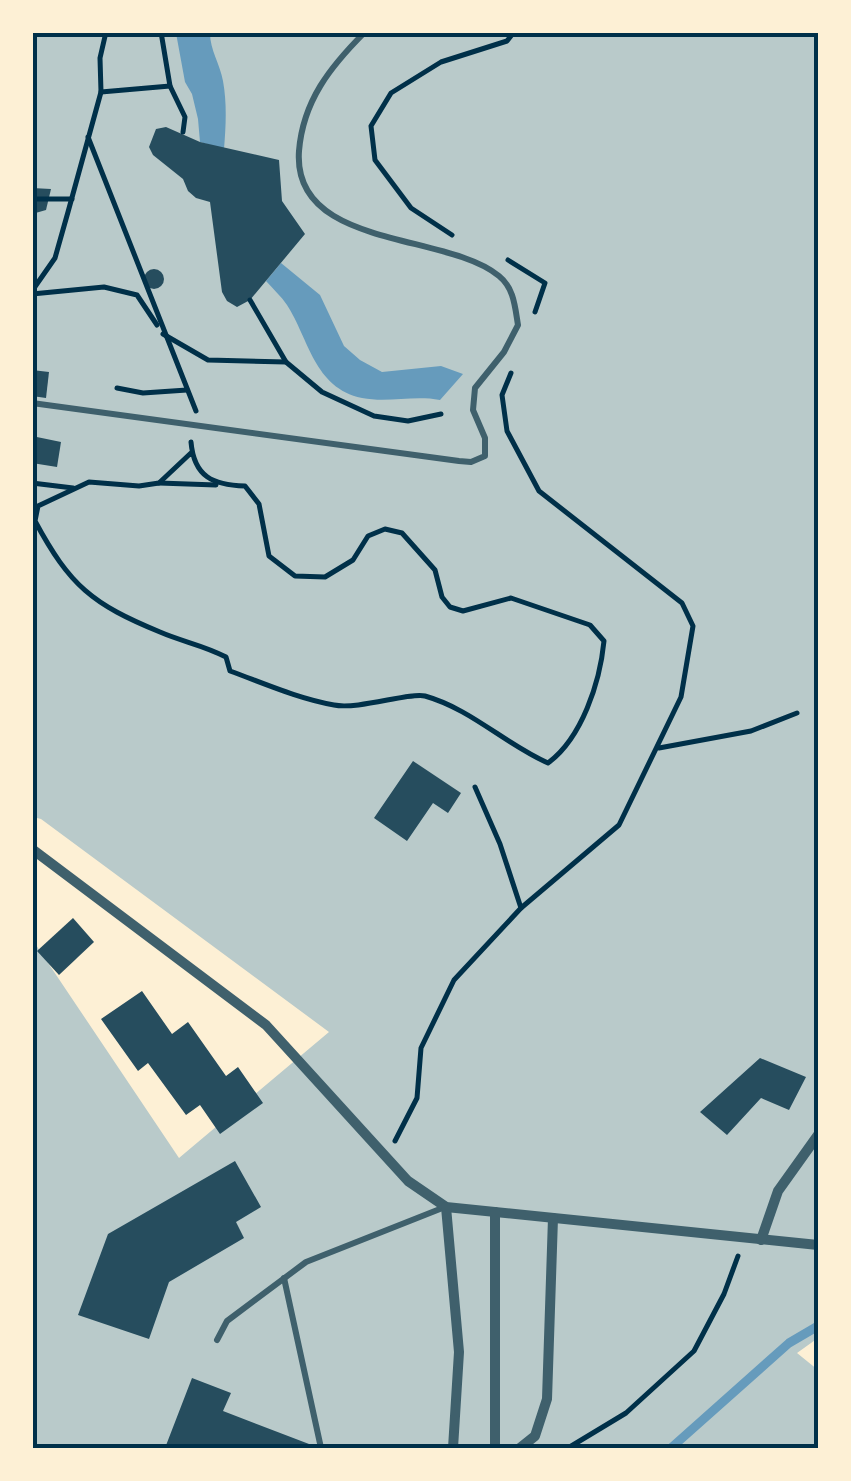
<svg xmlns="http://www.w3.org/2000/svg" width="851" height="1481" font-family="Jost,sans-serif">
	<rect width="100%" height="100%" fill="#fdf0d5"/>
	<!-- green -->
	<path fill="#b9caca" d="M33 33H818V1338L797 1353 818 1370V1448H33L32 939 179 1158 329 1032 41 819 33 817Z"/>
	<!-- water -->
	<g fill="#669bbc">
		<path d="M176 33H210C210 50 220 64 223 81 227 103 226 126 224 149L200 142 198 119 192 94 185 82Z"/>
		<path d="M281 263 320 295 344 346 360 360 382 372 441 366 463 374 440 400C414 395 388 403 362 398 314 388 309 339 287 305 281 296 273 289 266 281Z"/>
	</g>
	<g fill="none" stroke-linecap="round" stroke-linejoin="round">
		<!-- stream -->
		<path stroke="#669bbc" stroke-width="9" d="M671 1448 789 1343 818 1326"/>
	</g>
	<!-- building -->
	<g fill="#264d5e">
		<path d="M166 127 200 142 279 160 282 201 305 234 250 300 237 307 227 301 222 292 210 202 196 198 188 191 183 179 153 155 149 147 156 129Z"/>
		<path d="M32 188 51 189 46 210 32 214Z"/>
		<circle cx="154" cy="279" r="10"/>
		<path d="M32 370 49 372 46 398 32 396Z"/>
		<path d="M32 436 61 442 57 467 32 463Z"/>
		<path d="M413 761 461 793 448 813 433 803 407 841 374 818Z"/>
		<path d="M73 918 94 942 59 975 37 951Z"/>
		<path d="M142 991 172 1034 188 1022 226 1076 238 1067 263 1103 220 1134 200 1105 186 1115 148 1063 138 1071 101 1019Z"/>
		<path d="M760 1058 806 1077 789 1110 761 1098 727 1135 700 1112Z"/>
		<path d="M235 1161 261 1207 236 1222 244 1238 169 1282 149 1339 78 1315 108 1234Z"/>
		<path d="M192 1378 231 1393 223 1411 309 1444 307 1448H165Z"/>
	</g>
	<g fill="none" stroke-linecap="round" stroke-linejoin="round">
		<!-- path -->
		<g stroke="#003049" stroke-width="5">
			<path d="M161 32 170 86 185 117 183 132"/>
			<path d="M101 92 170 86"/>
			<path d="M88 137 196 411"/>
			<path d="M32 199H72"/>
			<path d="M452 235 411 208 375 160 371 126 391 93 441 62 507 41 514 32"/>
			<path d="M508 260 545 283 535 312"/>
			<path d="M32 291 55 258 68 212 101 92 100 58 106 32"/>
			<path d="M32 294 104 287 137 295 157 325"/>
			<path d="M250 300 286 362"/>
			<path d="M163 334 208 360 286 362 322 392 374 416 408 421 441 414"/>
			<path d="M117 388 143 393 187 390"/>
			<path d="M191 442C194 477 213 485 245 486L259 504 269 556 295 576 325 577 353 560 368 536 385 529 402 533 435 570 442 597 450 607 463 611 511 598 590 625 604 641C600 682 582 738 548 763 505 744 471 709 425 696 410 692 358 710 334 705 299 699 263 683 230 671L226 657C203 645 183 642 160 632 92 604 70 586 35 521L38 506 89 482 139 486 159 483 192 452"/>
			<path d="M32 483 73 488"/>
			<path d="M159 483 216 485"/>
			<path d="M659 748 751 731 797 713"/>
			<path d="M475 787 500 844 521 908"/>
			<path d="M395 1141 417 1098 421 1048 454 980 521 908 619 825 681 697 693 626 682 603 539 491 507 431 502 395 511 373"/>
			<path d="M568 1448 626 1413 694 1351 724 1294 738 1256"/>
		</g>
		<!-- service -->
		<g stroke="#3f606c" stroke-width="6">
			<path d="M32 403 459 461 471 462 485 456V438L473 410 475 388 504 352 518 325C515 307 514 288 499 276 446 232 292 249 299 151 303 101 330 67 365 32"/>
			<path d="M284 1278 321 1448"/>
			<path d="M217 1340 227 1321 306 1262 445 1207"/>
		</g>
		<!-- minor -->
		<g stroke="#3f606c" stroke-width="10">
			<path d="M32 849 266 1025 408 1181 446 1207 818 1245"/>
			<path d="M446 1207 459 1352 453 1448"/>
			<path d="M761 1240 778 1191 818 1135"/>
			<path d="M495 1448V1212"/>
			<path d="M520 1448 535 1436 547 1399 553 1218"/>
		</g>
	</g>
	<!-- border -->
	<rect width="851" height="1481" fill="none" stroke="#fdf0d5" stroke-width="70"/>
	<rect x="35" y="35" width="781" height="1411" fill="none" stroke="#003049" stroke-width="4"/>
</svg>
